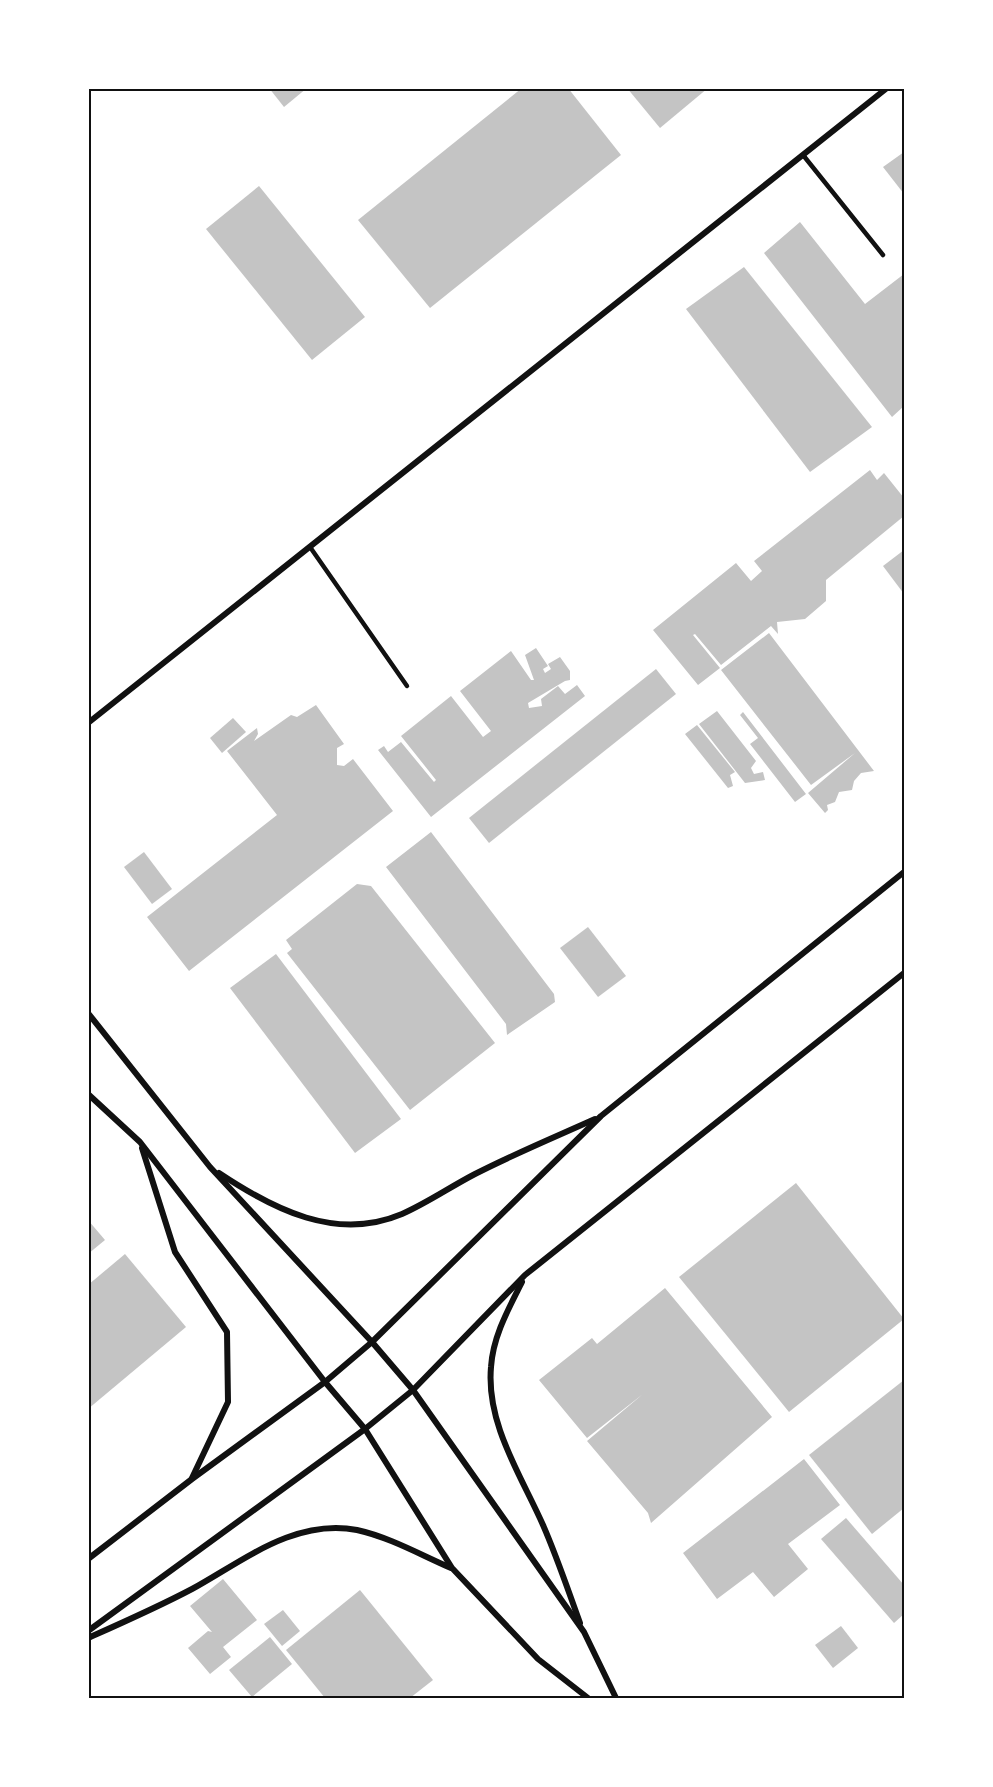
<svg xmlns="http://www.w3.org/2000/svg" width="993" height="1787" font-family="'PT Serif',serif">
	<rect width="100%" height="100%" fill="#fff"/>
	<!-- building -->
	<g fill="#c4c4c4">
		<path d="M269 88H307L284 107Z"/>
		<path d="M522 88H568L621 155 430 308 358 220Z"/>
		<path d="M627 88H708L660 128Z"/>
		<path d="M904 152V194L883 167Z"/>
		<path d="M259 186 365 317 312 360 206 229Z"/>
		<path d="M800 222 865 304 904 274V406L892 417 764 253Z"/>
		<path d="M744 267 872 427 810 472 686 309Z"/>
		<path d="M870 470 877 480 884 473 904 498V516L826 580V601L805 619 777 622 778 634 771 626 721 665 695 634 693 635 720 668 698 685 653 630 736 563 751 581 762 571 754 561Z"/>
		<path d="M904 550V594L883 566Z"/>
		<path d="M769 633 874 771 861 773 854 781 852 790 839 792 835 802 827 805 828 810 825 813 808 793 855 753 811 785 721 670Z"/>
		<path d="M536 648 548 666 543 669 545 673 551 669 548 664 560 657 570 671V680L565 681 528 703 529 708 542 706 541 699 558 686 565 694 577 685 585 696 431 817 378 750 384 746 388 752 401 742 434 782 436 780 401 736 451 696 483 737 491 731 460 691 511 651 531 680H534L525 655Z"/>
		<path d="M656 669 676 694 489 843 469 818Z"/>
		<path d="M316 705 344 744 337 748V765L344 766 353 759 393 811 189 971 147 917 277 815 227 751 257 728 258 734 254 741 291 715 297 717Z"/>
		<path d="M717 711 756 761 751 768 754 774 763 772 765 780 745 783 699 724Z"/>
		<path d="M743 712 806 794 795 802 750 744 758 738 740 715Z"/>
		<path d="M233 718 246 732 222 753 210 738Z"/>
		<path d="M697 725 735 772 730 775 733 786 728 788 685 734Z"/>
		<path d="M431 832 554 994 555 1002 507 1035 506 1024 386 867Z"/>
		<path d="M144 852 172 889 152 904 124 867Z"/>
		<path d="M357 884 371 886 495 1043 410 1110 287 953 292 949 286 940Z"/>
		<path d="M588 927 626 976 598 997 560 948Z"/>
		<path d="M276 954 401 1119 355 1153 230 988Z"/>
		<path d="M796 1183 904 1319 789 1412 679 1277Z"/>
		<path d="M88 1220 105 1240 88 1254Z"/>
		<path d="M125 1254 186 1327 88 1409V1285Z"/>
		<path d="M665 1288 772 1417 651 1523 648 1513 587 1441 643 1394 587 1438 539 1380 592 1338 597 1344Z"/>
		<path d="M904 1380V1508L872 1534 809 1455Z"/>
		<path d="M804 1459 840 1505 788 1544 808 1569 774 1597 753 1572 717 1599 683 1553Z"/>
		<path d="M846 1518 904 1585V1614L894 1623 821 1539Z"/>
		<path d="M223 1579 257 1620 223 1647 231 1657 210 1674 188 1648 208 1631 212 1632 190 1606Z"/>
		<path d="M360 1590 433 1680 410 1698H325L286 1650Z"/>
		<path d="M283 1610 300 1631 282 1646 264 1624Z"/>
		<path d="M841 1626 858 1648 833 1668 815 1645Z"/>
		<path d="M270 1637 292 1664 252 1697 229 1670Z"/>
	</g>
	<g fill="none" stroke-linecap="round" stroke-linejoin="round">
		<!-- service -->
		<g stroke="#111" stroke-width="4.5">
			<path d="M803 155 883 255"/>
			<path d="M310 547 407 686"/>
		</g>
		<!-- minor -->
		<g stroke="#111" stroke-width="6">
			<path d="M88 723 887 88"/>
			<path d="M88 1013 210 1167 372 1342 413 1390 584 1632 616 1698"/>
			<path d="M88 1094 140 1142 325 1382 365 1429 452 1568 538 1659 588 1698"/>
			<path d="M142 1148 175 1252 227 1332 228 1402 192 1478"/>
			<path d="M219 1173C273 1209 336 1242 402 1214 427 1203 450 1187 475 1174 514 1154 555 1137 595 1119"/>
			<path d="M522 1282C509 1308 493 1336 491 1367 486 1424 521 1475 543 1525 557 1557 568 1590 580 1623"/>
			<path d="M88 1559 192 1479 325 1382 372 1342 601 1116 904 872"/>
			<path d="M88 1631 365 1429 413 1390 525 1275 904 973"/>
			<path d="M88 1638C124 1622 158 1607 192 1589 243 1561 295 1518 357 1530 389 1537 421 1555 451 1568"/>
		</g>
	</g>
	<!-- border -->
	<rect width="993" height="1787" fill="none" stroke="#ffffff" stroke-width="180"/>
	<rect x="90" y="90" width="813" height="1607" fill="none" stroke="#111" stroke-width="2"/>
</svg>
